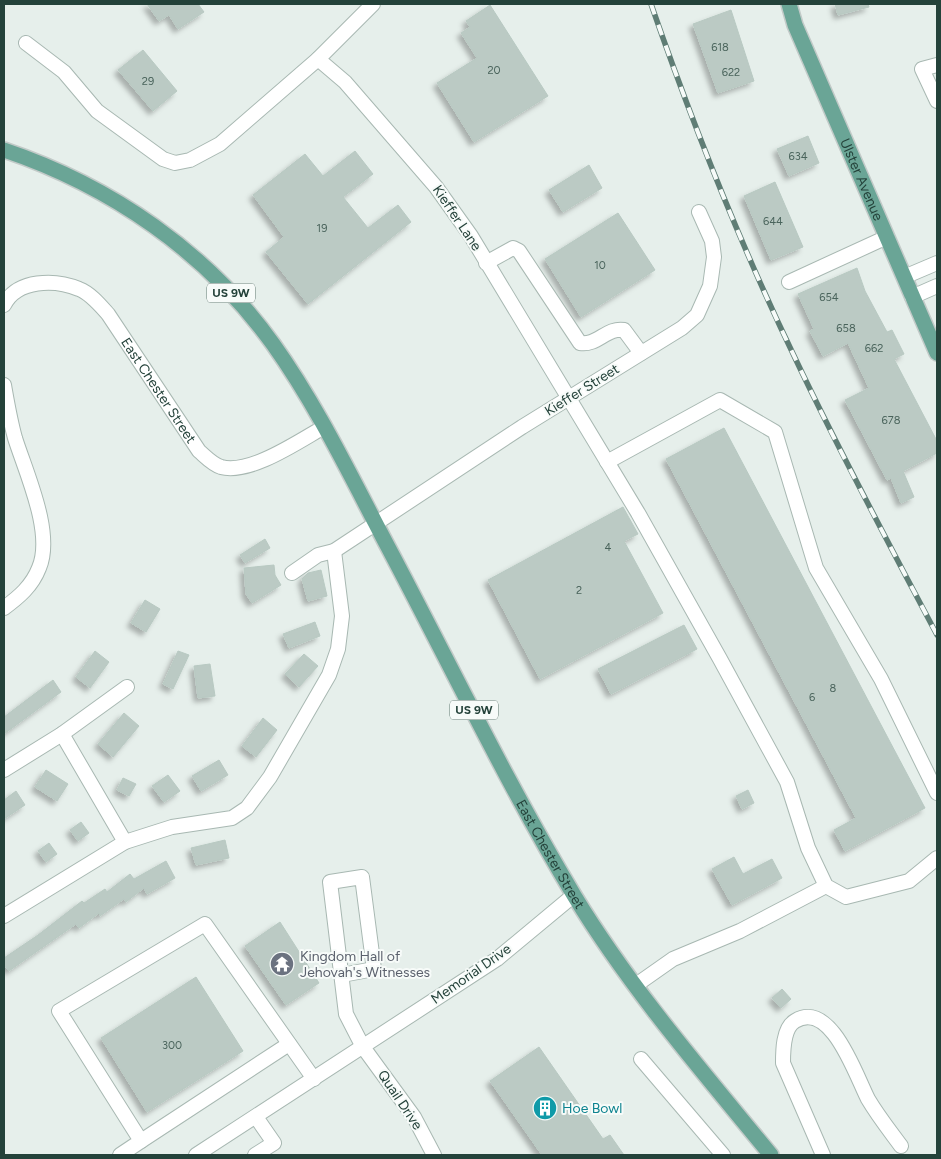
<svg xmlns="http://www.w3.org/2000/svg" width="941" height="1159" font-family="Figtree,sans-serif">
	<defs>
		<filter id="shadow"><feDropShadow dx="-4" dy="4" stdDeviation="2.5" flood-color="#0004"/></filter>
	</defs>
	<rect width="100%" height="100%" fill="#e6efeb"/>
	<!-- building -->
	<g fill="#bbcac4" stroke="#b8c9c2" filter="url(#shadow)">
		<path d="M147 4H198L204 12 178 29 169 15 159 21Z"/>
		<path d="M835 4H868L869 7 838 15Z"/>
		<path d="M490 5 548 96 474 142 437 83 477 58 461 33 470 27 466 21Z"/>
		<path d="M731 10 754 81 718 93 693 24Z"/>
		<path d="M143 50 177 91 153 111 118 70Z"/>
		<path d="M808 136 819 163 789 176 777 149Z"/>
		<path d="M355 151 373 174 343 197 368 228 398 205 411 222 308 304 266 252 284 237 253 195 305 154 323 176Z"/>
		<path d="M589 165 602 188 563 212 549 190Z"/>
		<path d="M775 182 803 247 771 260 744 196Z"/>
		<path d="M618 213 655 270 581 317 545 259Z"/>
		<path d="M857 268 865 291 887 332 892 330 904 354 894 359 937 441V453L903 471 914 497 901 503 891 478 887 480 845 400 869 388 848 343 823 356 810 331 814 329 798 294Z"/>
		<path d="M724 428 925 808 845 851 834 830 856 818 666 459Z"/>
		<path d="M623 507 638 534 624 541 663 613 540 679 488 580Z"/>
		<path d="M265 539 270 548 245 563 240 555Z"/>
		<path d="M274 565 275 575 281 585 252 603 246 594 244 568Z"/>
		<path d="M321 570 327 596 308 601 302 579 308 573Z"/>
		<path d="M145 600 160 609 146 632 131 623Z"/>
		<path d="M315 622 320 636 289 648 283 634Z"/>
		<path d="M684 625 697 649 611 694 598 669Z"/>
		<path d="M95 651 109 662 90 688 76 677Z"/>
		<path d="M178 651 189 655 173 689 163 684Z"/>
		<path d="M304 654 318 666 299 687 285 674Z"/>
		<path d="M210 664 215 696 198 698 194 666Z"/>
		<path d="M53 680 61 692 4 734V717Z"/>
		<path d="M124 713 139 726 113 757 98 744Z"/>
		<path d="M263 718 277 730 256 757 242 746Z"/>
		<path d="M219 760 228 775 201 791 192 776Z"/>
		<path d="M46 770 68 784 57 801 35 787Z"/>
		<path d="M168 775 180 791 164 802 152 786Z"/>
		<path d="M123 778 136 784 129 796 117 790Z"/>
		<path d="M748 790 754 803 742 809 736 796Z"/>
		<path d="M16 791 25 805 4 819V800Z"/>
		<path d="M81 822 89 833 78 841 70 830Z"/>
		<path d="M225 840 229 858 196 865 191 848Z"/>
		<path d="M49 843 57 854 46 862 38 851Z"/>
		<path d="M734 857 743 874 772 859 782 878 732 905 712 869Z"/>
		<path d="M166 861 175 878 147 894 144 888 126 902 124 899 100 916 99 913 79 928 76 924 9 971 4 965V958L38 935 82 901 84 903 105 889 107 892 130 874 134 879Z"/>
		<path d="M280 922 319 983 286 1005 245 946Z"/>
		<path d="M196 977 243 1051 147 1112 101 1038Z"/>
		<path d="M782 989 791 999 781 1008 772 998Z"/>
		<path d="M539 1047 603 1139 610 1135 624 1155H542L490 1081Z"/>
	</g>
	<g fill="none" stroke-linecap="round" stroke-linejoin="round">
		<!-- minor casing -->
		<g stroke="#a8b8b2" stroke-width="16">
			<g id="minor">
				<path d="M26 43 64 72 97 111 163 159 175 163 190 160 220 144 318 59 373 4"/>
				<path d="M318 59 345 82 436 187 471 236 638 513 720 659 787 782 808 848 826 886 846 897 909 881 937 858"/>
				<path d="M937 65 922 69 937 101"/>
				<path d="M486 263 513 248 519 251 580 343C597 346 607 327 624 330L641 353"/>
				<path d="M904 277 937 263"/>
				<path d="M789 282 887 237"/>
				<path d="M912 297 937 286"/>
				<path id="s1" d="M4 305C17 279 55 279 79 289 90 293 100 305 108 314L199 451C206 457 212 464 221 467 250 475 299 441 324 427"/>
				<path d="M4 385C7 402 10 420 15 438 26 473 54 533 39 568 32 586 19 597 4 608"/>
				<path d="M607 462 720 400 775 432 816 568 881 679 937 793"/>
				<path d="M292 573 318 555 334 551 522 427 682 328 697 315 710 286 714 257 712 241 699 212"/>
				<path d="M62 734 125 842"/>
				<path d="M4 770 62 734 127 687"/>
				<path d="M4 916 125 842 172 827 232 818 247 808 270 777 329 675 338 649 342 616 334 551"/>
				<path d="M342 975 374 969 362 877 330 882 346 1014 363 1047 414 1117 434 1155"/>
				<path d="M636 985 673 959 740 931 826 886"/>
				<path d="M641 1059 723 1155"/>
				<path d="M141 1141 289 1044"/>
				<path d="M120 1155 141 1141 59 1011 205 924 314 1079"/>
				<path d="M196 1155 497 959 574 895"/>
				<path d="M255 1155 274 1143 256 1117"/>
				<path d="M823 1155 783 1063C783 1051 783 1028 795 1021 831 999 856 1076 868 1099 878 1116 890 1131 901 1146"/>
			</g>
		</g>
		<!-- major casing -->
		<g stroke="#c2cac8" stroke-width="18">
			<g id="major">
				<path id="s2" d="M789 4 795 25 937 353"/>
				<path id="s3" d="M4 150C111 186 207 252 273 344 318 407 352 479 388 547 450 664 507 784 575 897 631 989 703 1072 771 1155"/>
			</g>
		</g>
		<!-- minor -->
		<use href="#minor" stroke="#fff" stroke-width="14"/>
		<!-- major -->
		<use href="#major" stroke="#6aa596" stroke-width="15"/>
		<!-- rail casing -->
		<g stroke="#5f7d75" stroke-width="5.5">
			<path id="rail" d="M651 4C693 125 740 244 796 360 840 453 889 544 937 635"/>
		</g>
		<!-- rail -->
		<use href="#rail" stroke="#f7fbf9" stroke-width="4" stroke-dasharray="11" stroke-linecap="butt"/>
	</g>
	<!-- icons -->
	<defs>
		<g id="temple-disc" transform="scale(1.25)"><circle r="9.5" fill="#6b7280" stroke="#f7fbf9"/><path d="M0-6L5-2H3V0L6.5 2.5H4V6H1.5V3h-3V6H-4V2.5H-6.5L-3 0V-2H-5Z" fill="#fff"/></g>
		<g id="building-disc" transform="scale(1.25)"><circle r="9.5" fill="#0f9aa8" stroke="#f7fbf9"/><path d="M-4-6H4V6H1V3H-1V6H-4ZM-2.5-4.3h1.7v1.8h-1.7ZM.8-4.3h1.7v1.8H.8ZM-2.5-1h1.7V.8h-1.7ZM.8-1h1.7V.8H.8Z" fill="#fff"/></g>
	</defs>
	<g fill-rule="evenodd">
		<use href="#temple-disc" x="282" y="964"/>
		<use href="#building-disc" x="545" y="1108"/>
	</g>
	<g text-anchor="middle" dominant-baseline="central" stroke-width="4" stroke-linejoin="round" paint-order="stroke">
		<!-- number labels -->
		<g font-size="11" fill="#4a645c">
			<text x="720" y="47">618</text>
			<text x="494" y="70">20</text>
			<text x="731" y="72">622</text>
			<text x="148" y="81">29</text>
			<text x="798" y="156">634</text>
			<text x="773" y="221">644</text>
			<text x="322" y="228">19</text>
			<text x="600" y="265">10</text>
			<text x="829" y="297">654</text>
			<text x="846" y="328">658</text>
			<text x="874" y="348">662</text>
			<text x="891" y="420">678</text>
			<text x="608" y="547">4</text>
			<text x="579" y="590">2</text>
			<text x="833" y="688">8</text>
			<text x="812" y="697">6</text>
			<text x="172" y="1045">300</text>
		</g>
		<!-- shield labels -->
		<g fill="#f7fbf9" stroke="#637a73" stroke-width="1">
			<rect x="207" y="283.5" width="48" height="19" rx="4"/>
			<rect x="450" y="700.5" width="48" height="19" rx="4"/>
		</g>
		<g font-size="12" font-weight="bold" fill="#24423a">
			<text x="231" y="293">US 9W</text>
			<text x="474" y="710">US 9W</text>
		</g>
		<!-- street labels -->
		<g font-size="14" fill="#24423a" stroke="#f7fbf9">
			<text stroke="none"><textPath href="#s2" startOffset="190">Ulster Avenue</textPath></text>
			<text transform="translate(457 218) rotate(56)">Kieffer Lane</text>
			<text stroke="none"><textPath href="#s1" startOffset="214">East Chester Street</textPath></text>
			<text transform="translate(582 390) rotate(-32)">Kieffer Street</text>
			<text stroke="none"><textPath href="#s3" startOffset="918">East Chester Street</textPath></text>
			<text transform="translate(471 974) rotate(-35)">Memorial Drive</text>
			<text transform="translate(400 1100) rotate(56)">Quail Drive</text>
		</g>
		<!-- worship labels -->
		<g font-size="14" fill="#5b616d" stroke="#f7fbf9" text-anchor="start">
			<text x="300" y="956">Kingdom Hall of<tspan x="300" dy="16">Jehovah's Witnesses</tspan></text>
		</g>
		<!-- culture labels -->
		<g font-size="14" fill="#0d838f" stroke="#f7fbf9" text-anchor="start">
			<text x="562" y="1108">Hoe Bowl</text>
		</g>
	</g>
	<!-- border -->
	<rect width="941" height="1159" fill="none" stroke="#24423a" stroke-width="10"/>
</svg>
